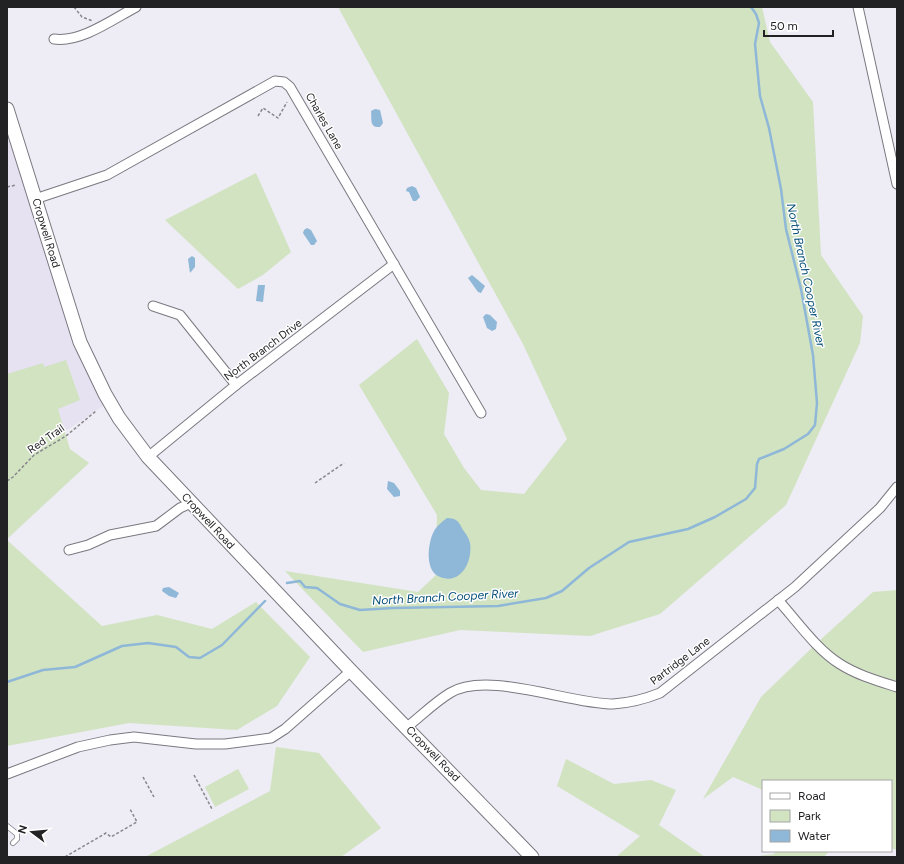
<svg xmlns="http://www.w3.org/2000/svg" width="904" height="864" font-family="Figtree,sans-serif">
	<rect width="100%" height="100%" fill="#eeecf4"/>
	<!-- built -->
	<path fill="#e7e2f2" d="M7 109 62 284 109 402 7 470Z"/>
	<!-- green -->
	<g fill="#d1e3c1">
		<path d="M338 7H762L770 42 813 102 821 255 863 316 860 343 786 505 660 614 590 636 460 630 363 652 285 571 418 592 436 575 437 515 359 385 417 339 449 393 444 434 464 468 481 490 524 494 567 439 523 344Z"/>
		<path d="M256 173 291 252 263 275 238 289 165 220Z"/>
		<path d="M66 360 80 400 58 409 70 449 89 463 7 539V374L43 363 44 367Z"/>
		<path d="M7 540 102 626 157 615 212 629 256 602 310 657 277 706 237 730 129 723 7 746Z"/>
		<path d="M897 590V850L891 848V781H763V790L733 777 703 799 761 697 818 642 873 592Z"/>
		<path d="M276 747 319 753 381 828 341 857H145L270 791Z"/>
		<path d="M566 759 614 784 651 780 676 790 659 825 705 857H616L640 836 557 786Z"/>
		<path d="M238 769 249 789 215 807 205 787Z"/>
		<path d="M776 851H829L824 857H751L774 854Z"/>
	</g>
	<!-- water -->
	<g fill="#8eb7d8">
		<path d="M375 109 380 110 383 123 380 127C369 128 372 119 371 111Z"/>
		<path d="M412 186 416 188 420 197 416 201H413L409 192 406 191 407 188Z"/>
		<path d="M307 228 311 230 317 241 314 245H311L303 233 304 230Z"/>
		<path d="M192 256 195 258V267L190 273 188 259Z"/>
		<path d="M472 275 485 286 481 293 478 292 468 278Z"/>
		<path d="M258 285H265L263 302 256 301Z"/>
		<path d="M486 314 490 315 497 322 496 329 492 331 487 328 483 317Z"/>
		<path d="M388 481 394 483 400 491V496L394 497 387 489Z"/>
		<path d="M447 518C457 518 459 522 463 530 466 534 469 538 470 543 473 562 460 587 438 576 424 569 428 538 436 528 439 524 443 521 447 518Z"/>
		<path d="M169 587 179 593 176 598 169 596 162 591 163 588Z"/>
	</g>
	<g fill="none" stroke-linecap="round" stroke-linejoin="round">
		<!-- stream -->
		<g stroke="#8eb7d8" stroke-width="2.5">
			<path d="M287 583 300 581 305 587 317 588 340 604 360 610 393 608 498 606 546 598 562 591 589 568 629 542 688 529 715 517 746 499 755 488 757 464 759 459 784 449 808 434 815 425 817 403 813 355 801 289 786 229 781 189 769 128 760 96 755 44 759 23 756 14 751 7"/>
			<path d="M7 682 43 670 75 667 122 646 148 643 176 647 189 657 200 658 222 645 265 601"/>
		</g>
		<!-- lane casing -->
		<g stroke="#7b7880" stroke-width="6">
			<path id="lane" d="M7 826 17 834V839L13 843"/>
		</g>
		<!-- street casing -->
		<g stroke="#7b7880" stroke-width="11">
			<g id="street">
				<path d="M858 7 897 184"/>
				<path d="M54 39C81 43 113 19 136 7"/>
				<path d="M35 199 107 175 275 81 284 82 290 87 481 413"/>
				<path d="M153 306 180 315 236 385"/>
				<path d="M148 457 236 385 394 264"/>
				<path d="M69 550 88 545 110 535 156 526 180 508 191 503"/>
				<path d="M778 600C797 621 816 649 840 664 857 675 878 681 897 687"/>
				<path d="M407 727C421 716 435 702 450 693 487 670 569 704 613 704 629 703 645 699 660 693L795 587 880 508 897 487"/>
				<path d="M7 774 78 747 110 740 134 737 196 744H225L271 738 285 729 351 671"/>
			</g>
		</g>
		<!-- secondary casing -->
		<g stroke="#7b7880" stroke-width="15">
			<path id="secondary" d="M7 109 80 342 105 394 119 418 148 457 351 671 532 857"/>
		</g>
		<!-- path -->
		<g stroke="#88868c" stroke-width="1.5" stroke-dasharray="3 2" stroke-linecap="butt">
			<path d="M74 7 82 17 93 21"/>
			<path d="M258 116 263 108 278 118 287 102"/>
			<path d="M7 187 16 185"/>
			<path d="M7 481 13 477 34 455 66 436 96 411"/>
			<path d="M315 483 344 463"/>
			<path d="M194 775 212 809"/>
			<path d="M143 777 154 797"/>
			<path d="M65 857 106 833 111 837 137 822 130 809"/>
		</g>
		<!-- lane -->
		<use href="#lane" stroke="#fff" stroke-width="4.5"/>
		<!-- street -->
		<use href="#street" stroke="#fff" stroke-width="9"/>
		<!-- secondary -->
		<use href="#secondary" stroke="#fff" stroke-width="13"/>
	</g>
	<g text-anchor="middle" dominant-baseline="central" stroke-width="3" stroke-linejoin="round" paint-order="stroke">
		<!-- street labels -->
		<g font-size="11" fill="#222124" stroke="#fff">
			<text transform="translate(324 121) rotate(60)">Charles Lane</text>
			<text transform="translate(46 233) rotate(73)">Cropwell Road</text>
			<text transform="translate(263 350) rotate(-37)">North Branch Drive</text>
			<text transform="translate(46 439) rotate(-35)">Red Trail</text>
			<text transform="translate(208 521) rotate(47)">Cropwell Road</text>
			<text transform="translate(680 661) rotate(-37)">Partridge Lane</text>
			<text transform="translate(433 754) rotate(46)">Cropwell Road</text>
		</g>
		<!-- water labels -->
		<g font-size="12" font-style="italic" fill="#034d77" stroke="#fff">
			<text transform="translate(806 275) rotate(78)">North Branch Cooper River</text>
			<text transform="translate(445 597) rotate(-3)">North Branch Cooper River</text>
		</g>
	</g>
	<!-- border -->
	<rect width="904" height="864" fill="none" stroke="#222124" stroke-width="16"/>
	<!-- legend -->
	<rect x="762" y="780" width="130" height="72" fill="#ffffff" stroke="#a7a6a7"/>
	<rect x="770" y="793" width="20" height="6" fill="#ffffff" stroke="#a7a6a7"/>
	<text x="798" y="800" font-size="12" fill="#222124">Road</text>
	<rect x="770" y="810" width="20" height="12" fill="#d1e3c1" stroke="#a7a6a7"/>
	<text x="798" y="820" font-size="12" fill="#222124">Park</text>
	<rect x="770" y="830" width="20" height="12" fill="#8eb7d8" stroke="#a7a6a7"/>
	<text x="798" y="840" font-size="12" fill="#222124">Water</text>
	<!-- north arrow -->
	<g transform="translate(32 832) rotate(286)" stroke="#ffffff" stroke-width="3" paint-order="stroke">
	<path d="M0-3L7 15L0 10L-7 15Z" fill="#222124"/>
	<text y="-6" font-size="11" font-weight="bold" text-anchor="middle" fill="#222124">N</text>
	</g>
	<!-- scale -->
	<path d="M764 30v6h69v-6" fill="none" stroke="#222124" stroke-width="2"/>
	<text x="770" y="30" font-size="12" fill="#222124" stroke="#ffffff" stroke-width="3" paint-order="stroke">50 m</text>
</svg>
